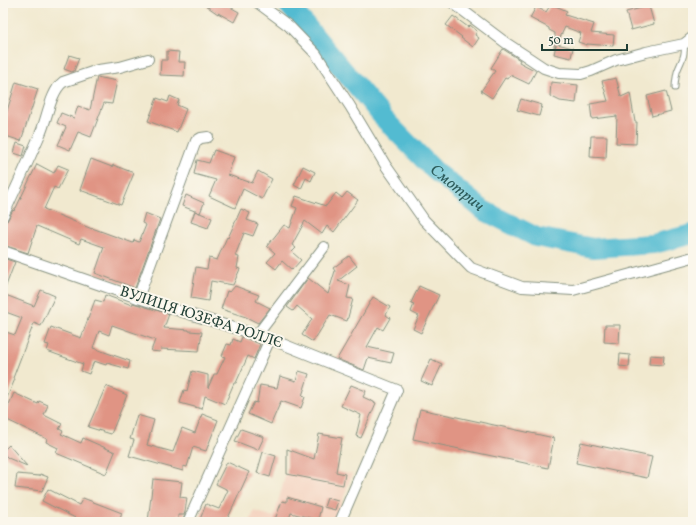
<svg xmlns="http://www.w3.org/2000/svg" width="696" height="525" font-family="Vollkorn,serif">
	<rect width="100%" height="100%" fill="#fbf7ec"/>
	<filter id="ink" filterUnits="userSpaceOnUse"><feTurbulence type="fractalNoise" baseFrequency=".025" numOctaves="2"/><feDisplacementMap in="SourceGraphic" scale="8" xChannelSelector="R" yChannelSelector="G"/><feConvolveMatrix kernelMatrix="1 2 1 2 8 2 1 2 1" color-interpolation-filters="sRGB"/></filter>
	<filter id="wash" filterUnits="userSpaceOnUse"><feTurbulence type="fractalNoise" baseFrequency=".012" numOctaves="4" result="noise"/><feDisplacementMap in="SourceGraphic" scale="16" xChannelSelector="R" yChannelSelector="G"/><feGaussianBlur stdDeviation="0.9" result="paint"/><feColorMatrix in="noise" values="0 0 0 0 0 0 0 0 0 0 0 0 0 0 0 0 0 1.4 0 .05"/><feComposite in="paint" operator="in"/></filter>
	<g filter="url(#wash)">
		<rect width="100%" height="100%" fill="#f1e9cf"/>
		<!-- built -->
		<path fill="#f4d3c0" d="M299 464 352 474 335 522H250L254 511 274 517 288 466Z"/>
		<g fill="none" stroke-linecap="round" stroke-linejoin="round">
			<!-- river -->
			<path stroke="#53bbd1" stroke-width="20" id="s1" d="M287 3 386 121 434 170 483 210 536 237 593 248 653 244 693 234"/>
		</g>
		<g id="blocks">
			<!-- building -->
			<g fill="#e09484">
				<path d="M202 3H223L239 12 234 22 218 13V14Z"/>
				<path d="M551 4 567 11 565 15 594 24 591 33 614 35 613 46 587 44V45L578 42 581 33 565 27 557 44 573 48 571 58 554 54 556 45 555 48H554L555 33 549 30V28L530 18 536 7 546 12Z"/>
				<path d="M649 6 654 24 631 30 626 12Z"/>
				<path d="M453 16 468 27 470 25 477 31 475 35 479 38 473 47 461 38 462 37 446 25Z"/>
				<path d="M503 49 520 60 519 62 536 71 529 84 510 75 507 79 505 78 492 98 481 91 495 71 491 68Z"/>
				<path d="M167 51 179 52 178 62H185L184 76 160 75 161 60H167Z"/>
				<path d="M69 55 79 58 74 71 72 72 64 69Z"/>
				<path d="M97 77 117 81 112 104 104 103 91 137 78 132 70 150 58 145 66 127 57 123 61 113 74 118 78 106 90 110Z"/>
				<path d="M616 78 621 97 630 93 635 122H637L636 144 616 143 617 116 592 119 590 104 608 101 602 81Z"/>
				<path d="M16 82 38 89 21 141 3 135V113L6 114Z"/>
				<path d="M551 82 578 85 576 103 560 101 550 96Z"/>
				<path d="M666 91 671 111 652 116 647 96Z"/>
				<path d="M170 96 179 100 177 105 186 109 177 132 148 121 157 98 168 102Z"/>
				<path d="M521 99 542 105 539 116 517 110Z"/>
				<path d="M591 136H607L606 158 590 157Z"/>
				<path d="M17 143 26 146 23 156 14 153Z"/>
				<path d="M214 150 234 157 228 175 252 183 258 171 272 179 262 199 243 189 235 208 209 196 216 180 194 174 197 160 209 163Z"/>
				<path d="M91 159 112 167 113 165 134 173 121 205 80 190Z"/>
				<path d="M37 164 54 173 58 165 68 169 58 189 54 187 44 209 92 229V228L133 243 134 240 139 242 146 225 142 223 145 213 160 219 135 288 95 273 104 247 81 239 79 244 37 226 28 253 3 245V222L7 221 13 210 14 211 15 208H16Z"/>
				<path d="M303 166 315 172 311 181 306 178 301 189 294 185Z"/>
				<path d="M347 192 358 200 334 232 327 226 322 234 305 221 292 245 296 248 292 252 301 260 292 270 282 261 276 269 267 262 275 253 267 246 284 225 290 228 297 208 292 206 296 196 326 206 336 193 342 198Z"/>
				<path d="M186 195 204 203 200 213 182 206Z"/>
				<path d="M241 209 250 213 247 220 258 224 253 236 244 233 235 256 239 257 237 268 240 269 233 285 211 281 208 301 191 298 196 267 207 269 209 258 217 260 227 237 228 238Z"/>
				<path d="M195 211 212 218 208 228 191 222Z"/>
				<path d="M349 256 357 266 338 281 350 285 347 298 353 299 347 321 330 315 313 342 302 335 312 319 297 306 293 311 287 307 308 278 328 294 335 271 333 268Z"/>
				<path d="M3 258 15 262 4 291H3Z"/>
				<path d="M235 286 259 295 256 301 270 308 258 323 246 317 221 309 227 291 230 292Z"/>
				<path d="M419 286 439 295 421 333 413 329 419 316 411 312 414 304 411 303Z"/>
				<path d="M41 290 55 296 41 326 34 323 13 378 15 379 3 407V331L15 335 22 318 3 311V294L34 306Z"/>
				<path d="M105 295 132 305 133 303 169 314 164 328 189 330V331L202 332 199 351 161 349 160 352 151 351 155 340 112 325 109 335 99 331 93 348 130 361 128 369 107 363 106 365 94 361 89 374 81 371 83 364 47 351 49 345 45 344 51 327 81 338 95 300 103 302Z"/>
				<path d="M373 297 390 307 386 315 390 318 383 330 378 327 367 347 394 353 391 363 368 358 364 370 337 359Z"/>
				<path d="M605 325H620L619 343 604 342Z"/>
				<path d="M242 337 260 344 254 359 248 356 236 383H234L225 404 205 396 202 409 180 403 184 390 187 391 192 371 208 375V388L214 374H217L225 357 222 356 227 344 231 345 233 339 240 342Z"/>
				<path d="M620 354 630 355 629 367 619 366Z"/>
				<path d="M650 355 664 356 663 365 649 364Z"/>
				<path d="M431 359 442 364 432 386 421 381Z"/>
				<path d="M299 371 309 374 302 396 305 397 301 408 281 401 271 424 248 414 254 402 257 403 260 385 277 388 280 376 296 381Z"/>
				<path d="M351 385 366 391 363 397 376 403 361 438 356 436 361 415 341 406Z"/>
				<path d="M106 386 127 395 111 434 88 427Z"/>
				<path d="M14 393 38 404 39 401 48 405 44 415 62 424 59 429 63 431 61 434 81 443 83 438 115 452 106 474 56 453 58 448 46 442 47 439 3 418Z"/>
				<path d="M420 409 554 438 548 468 413 439Z"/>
				<path d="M202 414 218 420 206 451 193 447 187 467 183 466V471L129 456 134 440 130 439 137 415 154 420 147 445 173 452 182 428 195 433Z"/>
				<path d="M241 429 264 437 258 450 235 441Z"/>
				<path d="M319 434 342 438 336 472 345 474 343 485 287 474V449L314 459Z"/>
				<path d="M581 442 652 457 647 478 576 463Z"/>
				<path d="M9 445 27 466 8 458 3 453V451Z"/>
				<path d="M263 452 276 456 270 477 257 473Z"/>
				<path d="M227 462 249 472 228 518H227L225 522H199L206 504 219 509 228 490 216 484Z"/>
				<path d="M17 474 39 476 40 474 48 477 42 491 15 488Z"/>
				<path d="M153 479 182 482 180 497 187 498 185 512 184 515H178V522H148Z"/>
				<path d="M48 489 79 505 83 498 122 513 119 522H83L42 501Z"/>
				<path d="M287 497 321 507 318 520 291 513 288 522H274L282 501 287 502Z"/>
				<path d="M327 498 338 501 335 510 324 507Z"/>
			</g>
		</g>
	</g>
	<g filter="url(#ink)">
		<use href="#blocks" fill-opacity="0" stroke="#889382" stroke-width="1"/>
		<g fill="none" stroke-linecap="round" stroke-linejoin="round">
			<!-- service casing -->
			<g stroke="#889382" stroke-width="7">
				<path id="service" d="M675 88C675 83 676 77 677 72 680 62 686 57 684 44"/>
			</g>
			<!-- minor casing -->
			<g stroke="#889382" stroke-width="12">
				<g id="minor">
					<path d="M258 3 289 26 316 54 350 106 386 166 424 220 471 268 522 287 573 290 693 257"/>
					<path d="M453 3 506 43 529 58 544 68 559 73 581 74 591 71 616 60 646 52 684 44 693 37"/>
					<path d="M3 216C16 188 29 160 41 132 47 118 51 91 63 82L98 70 120 67 148 59"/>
					<path d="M3 251 138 298 257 335 270 339 397 390 340 522"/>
					<path d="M138 298 196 141 201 138 208 137"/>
					<path d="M257 335 324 247"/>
					<path d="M188 522 270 339"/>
				</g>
			</g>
			<!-- service -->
			<use href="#service" stroke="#fff" stroke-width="5"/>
			<!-- minor -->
			<use href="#minor" stroke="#fff" stroke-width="10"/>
		</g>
	</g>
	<g text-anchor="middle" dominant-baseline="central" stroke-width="4" stroke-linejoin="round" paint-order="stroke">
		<!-- street labels -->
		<g font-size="15" fill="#1f3d34" stroke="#fbf7ec">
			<text transform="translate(201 318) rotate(18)">ВУЛИЦЯ ЮЗЕФА РОЛЛЄ</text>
		</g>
		<!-- water labels -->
		<g font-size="16" font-style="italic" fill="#2c5c5b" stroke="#fbf7ec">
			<text stroke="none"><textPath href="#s1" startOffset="252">Смотрич</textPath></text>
		</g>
	</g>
	<!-- margin -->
	<rect width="696" height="525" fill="none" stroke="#fbf7ec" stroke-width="16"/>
	<!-- scale -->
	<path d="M542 44v6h85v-6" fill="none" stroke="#1f3d34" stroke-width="2"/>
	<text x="548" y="44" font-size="12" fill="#1f3d34" stroke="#fbf7ec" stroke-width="3" paint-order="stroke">50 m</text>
</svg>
